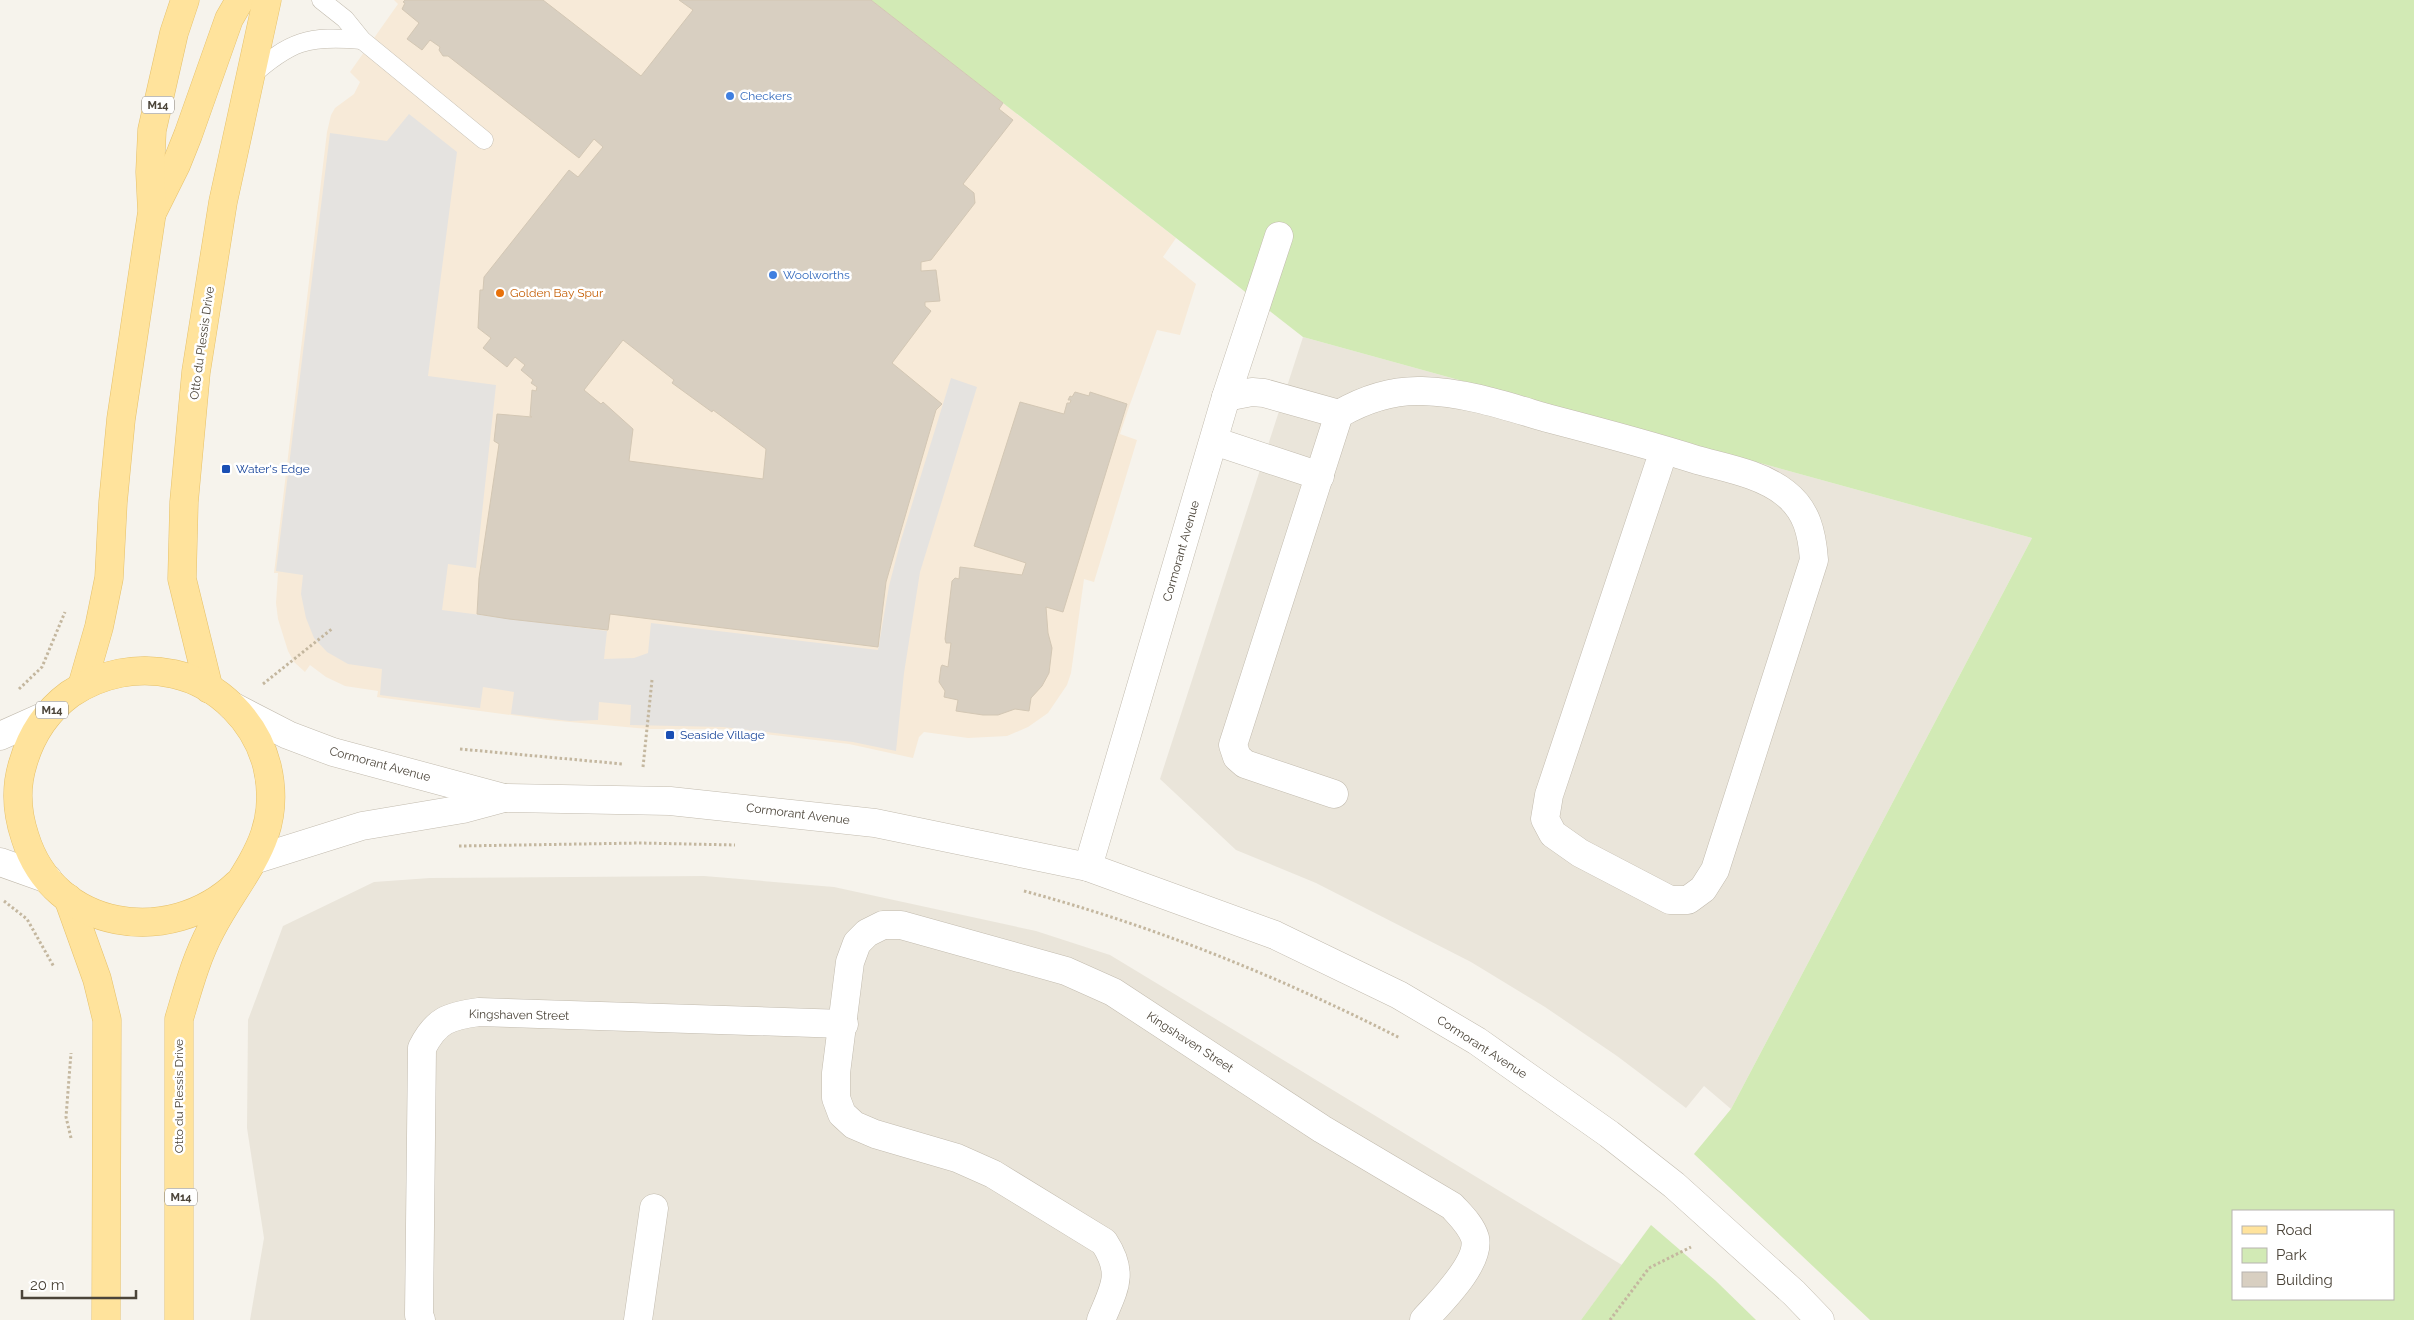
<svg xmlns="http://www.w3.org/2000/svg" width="2414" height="1320" font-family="Raleway,sans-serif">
	<rect width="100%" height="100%" fill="#f6f3ec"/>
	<!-- residential -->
	<g fill="#eae5da">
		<path d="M1303 337 2032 538 1731 1109 1704 1086 1686 1108 1617 1056 1545 1007 1471 962 1316 883 1236 850 1160 779Z"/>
		<path d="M704 876 834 887 1036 931 1110 955 1622 1265 1581 1320H250L264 1238 247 1128 248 1020 283 926 374 882 430 878Z"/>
	</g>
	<!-- commercial -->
	<path fill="#f7ead8" d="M394 0H871L1176 238 1163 257 1196 284 1180 335 1157 330 1129 407 1120 434 1137 440 1094 582 1084 579 1071 673 1067 685 1048 713 1028 727 1007 736 968 738 924 732 919 737 913 758 849 744 722 729H648L548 720 377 697 378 691 345 686 326 677 310 665 305 672 294 662 288 651 278 619 276 603 278 573H274L327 132 331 115 335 108 354 94 360 82 350 72 398 4Z"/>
	<!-- green -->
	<g fill="#d2eab5" fill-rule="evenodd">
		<path d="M871 0H2414V1320H1870L1694 1154 1731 1109 2032 538 1303 337ZM2233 1211H2393V1299H2233Z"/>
		<path d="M1651 1225 1716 1281 1756 1320H1581Z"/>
	</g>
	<!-- parking -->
	<path fill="#e5e3e0" d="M409 114 457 152 428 376 496 385 476 568 448 564 442 610 607 631 604 659 634 658 648 653 651 623 878 650 889 586 901 540 951 378 977 387 920 572 904 673 896 751 853 742 723 727 630 725 631 705 599 702 598 720 570 721 511 714 514 692 483 687 480 708 380 695 382 669 348 664 327 652 314 638 306 618 301 594 303 575 276 571 330 133 387 141Z"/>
	<!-- building -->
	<g fill="#d8cfc1" stroke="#d3c7b4" fill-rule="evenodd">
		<path d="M405 0H543L641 76 693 10 679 0H871L1003 103 999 109 1013 120 963 184 974 193 975 203 931 260 921 262V271L936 270 940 301 925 302V306L931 311 892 363 942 404 936 410 886 582 878 647 610 614 608 630 509 619 477 614 479 578 499 444 494 441 497 414 532 417 530 416 532 390 536 391 537 387 531 383 533 380 521 370 525 365 515 357 507 367 483 348 491 338 478 328 480 290H483L484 277 569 170 578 177 603 147 594 139 579 158 448 56H443L439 50 440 47 430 40 422 50 407 39 419 23 402 9 405 3 403 2ZM623 340 674 380 672 383 712 412 713 410 766 449 763 479 629 461 633 429 603 402 601 404 584 390Z"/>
		<path d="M1075 392 1089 396 1090 392 1127 404 1063 612 1046 607 1048 633 1052 648 1049 673 1042 686 1031 698 1029 711 1015 709 998 715H983L956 711 958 700 944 697 945 691 939 682 941 667 942 665 948 667 951 643H946L945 639 952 581 955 578 959 579 960 567 1022 575 1026 563 974 546 1020 402 1064 414 1067 403H1070L1071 400H1068L1070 396 1072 397Z"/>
	</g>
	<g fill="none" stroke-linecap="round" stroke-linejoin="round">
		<!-- service casing -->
		<g stroke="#c2bbae" stroke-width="19">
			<g id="service">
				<path d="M321 0 345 19 362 40 484 140"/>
				<path d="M250 77C290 41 308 35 362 40"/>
			</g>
		</g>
		<!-- minor casing -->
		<g stroke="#c2bbae" stroke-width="29">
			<g id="minor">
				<path d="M1226 397 1252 392 1264 393 1339 414"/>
				<path d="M1214 441 1320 476"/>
				<path d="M0 736 47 715"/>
				<path d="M1334 794 1245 764 1237 757 1233 745 1339 414C1365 399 1391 390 1422 391 1465 392 1506 406 1547 418 1597 431 1647 444 1697 460 1726 468 1761 474 1785 493 1807 510 1812 533 1814 560L1715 870 1703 889 1688 900H1670L1580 853 1553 834 1545 819 1549 795 1664 450"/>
				<path d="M0 862 48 879"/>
				<path d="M1088 867 1226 397 1279 236"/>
				<path d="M421 1320 419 1315 422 1048C436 1020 449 1016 479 1012L844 1024"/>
				<path d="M638 1320 654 1208"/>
				<path d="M1101 1320C1114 1288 1125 1274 1104 1242L993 1174 957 1158 875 1134 854 1125 842 1114 836 1098V1073L850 962 857 943 867 933 883 925H901L1066 971 1113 992 1322 1129 1452 1206C1461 1216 1471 1225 1475 1238 1481 1263 1439 1303 1424 1320"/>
			</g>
		</g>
		<!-- tertiary casing -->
		<g stroke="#c2bbae" stroke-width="29">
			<g id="tertiary">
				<path d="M232 706 288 735 333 752 504 798"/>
				<path d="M254 860 362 826 463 809 504 798 670 801 875 823 1088 867 1275 935 1399 995 1477 1041 1609 1134 1674 1185 1794 1293 1820 1320"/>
			</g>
		</g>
		<!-- primary casing -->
		<g stroke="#e6c16a" stroke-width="29">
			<g id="primary">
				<path d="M153 211 176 165 188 135 229 19 240 0"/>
				<path d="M82 686 99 627 109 578 113 502 121 419 152 212 150 172 152 130 174 33 185 0"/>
				<path d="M209 689 182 579 184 502 196 372 223 202 267 0"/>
				<path d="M68 898 97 979 107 1020 106 1320"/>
				<path d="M179 1320V1019C188 989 196 958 211 930 241 872 284 838 267 766 256 722 219 684 174 674 138 666 101 673 70 694 47 711 31 735 23 763 15 788 17 813 25 837 54 931 170 948 237 884"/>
			</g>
		</g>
		<!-- path -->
		<g stroke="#c4b79f" stroke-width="3" stroke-dasharray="2.5 2.5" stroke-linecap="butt">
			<path d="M263 684 333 628"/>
			<path d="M19 689 42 667 65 612"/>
			<path d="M460 749 623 764"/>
			<path d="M643 767 652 680"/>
			<path d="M459 846 640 843 735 845"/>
			<path d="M1024 891C1154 926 1280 977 1400 1038"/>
			<path d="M4 901 27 919 54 967"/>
			<path d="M71 1138 66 1117 71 1053"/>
			<path d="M1610 1320 1649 1268 1691 1247"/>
		</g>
		<!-- service -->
		<use href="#service" stroke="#fff" stroke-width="18"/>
		<!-- minor -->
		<use href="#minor" stroke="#fff" stroke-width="28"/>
		<!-- tertiary -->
		<use href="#tertiary" stroke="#fff" stroke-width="28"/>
		<!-- primary -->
		<use href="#primary" stroke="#ffe39c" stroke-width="28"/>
	</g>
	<!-- markers -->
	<g fill="#3f7fe0" stroke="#fff" stroke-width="2">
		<circle cx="730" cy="96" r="5"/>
		<circle cx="773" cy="275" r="5"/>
	</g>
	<circle fill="#e8710a" stroke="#fff" stroke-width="2" cx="500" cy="293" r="5"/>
	<g fill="#1a4fb4" stroke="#fff" stroke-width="2">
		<rect x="221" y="464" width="10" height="10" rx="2.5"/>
		<rect x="665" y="730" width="10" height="10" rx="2.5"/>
	</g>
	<g text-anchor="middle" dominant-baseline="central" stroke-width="5" stroke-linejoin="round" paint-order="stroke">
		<!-- shield labels -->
		<g fill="#fff" stroke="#817c74" stroke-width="1">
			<rect x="142" y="96.5" width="32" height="17" rx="4"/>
			<rect x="36" y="701.5" width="32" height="17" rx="4"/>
			<rect x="165" y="1188.5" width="32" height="17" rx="4"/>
		</g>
		<g font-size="11" font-weight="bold" fill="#4b4439">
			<text x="158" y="105">M14</text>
			<text x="52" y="710">M14</text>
			<text x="181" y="1197">M14</text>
		</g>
		<!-- shop labels -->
		<g font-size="12" fill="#366cbe" stroke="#fff" text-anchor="start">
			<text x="740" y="96">Checkers</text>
			<text x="783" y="275">Woolworths</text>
		</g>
		<!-- food labels -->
		<g font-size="12" fill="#c56008" stroke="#fff" text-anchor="start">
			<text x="510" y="293">Golden Bay Spur</text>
		</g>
		<!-- street labels -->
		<g font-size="12" fill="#4b4439" stroke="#fff">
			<text transform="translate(202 343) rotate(-82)">Otto du Plessis Drive</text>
			<text transform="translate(1181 551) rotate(-74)">Cormorant Avenue</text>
			<text transform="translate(380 764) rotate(15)">Cormorant Avenue</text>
			<text transform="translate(798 814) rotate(7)">Cormorant Avenue</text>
			<text transform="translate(519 1015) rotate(1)">Kingshaven Street</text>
			<text transform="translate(1190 1042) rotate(33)">Kingshaven Street</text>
			<text transform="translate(1482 1047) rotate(33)">Cormorant Avenue</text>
			<text transform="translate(179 1096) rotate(-90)">Otto du Plessis Drive</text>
		</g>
		<!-- transit labels -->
		<g font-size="12" fill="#164399" stroke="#fff" text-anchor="start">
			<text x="236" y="469">Water's Edge</text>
			<text x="680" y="735">Seaside Village</text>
		</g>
	</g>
	<!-- legend -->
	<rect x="2232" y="1210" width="162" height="90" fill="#ffffff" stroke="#b7b4b0"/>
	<rect x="2242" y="1226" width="25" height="8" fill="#ffe39c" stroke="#b7b4b0"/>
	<text x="2276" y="1235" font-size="15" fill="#4b4439">Road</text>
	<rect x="2242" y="1248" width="25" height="15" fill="#d2eab5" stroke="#b7b4b0"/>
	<text x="2276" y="1260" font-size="15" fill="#4b4439">Park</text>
	<rect x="2242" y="1272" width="25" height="15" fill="#d8cfc1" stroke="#b7b4b0"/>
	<text x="2276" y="1285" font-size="15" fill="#4b4439">Building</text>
	<!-- scale -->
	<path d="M22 1290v8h114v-8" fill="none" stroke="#4b4439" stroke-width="2.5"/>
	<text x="30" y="1290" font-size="15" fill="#4b4439" stroke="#ffffff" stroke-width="4" paint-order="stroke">20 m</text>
</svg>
